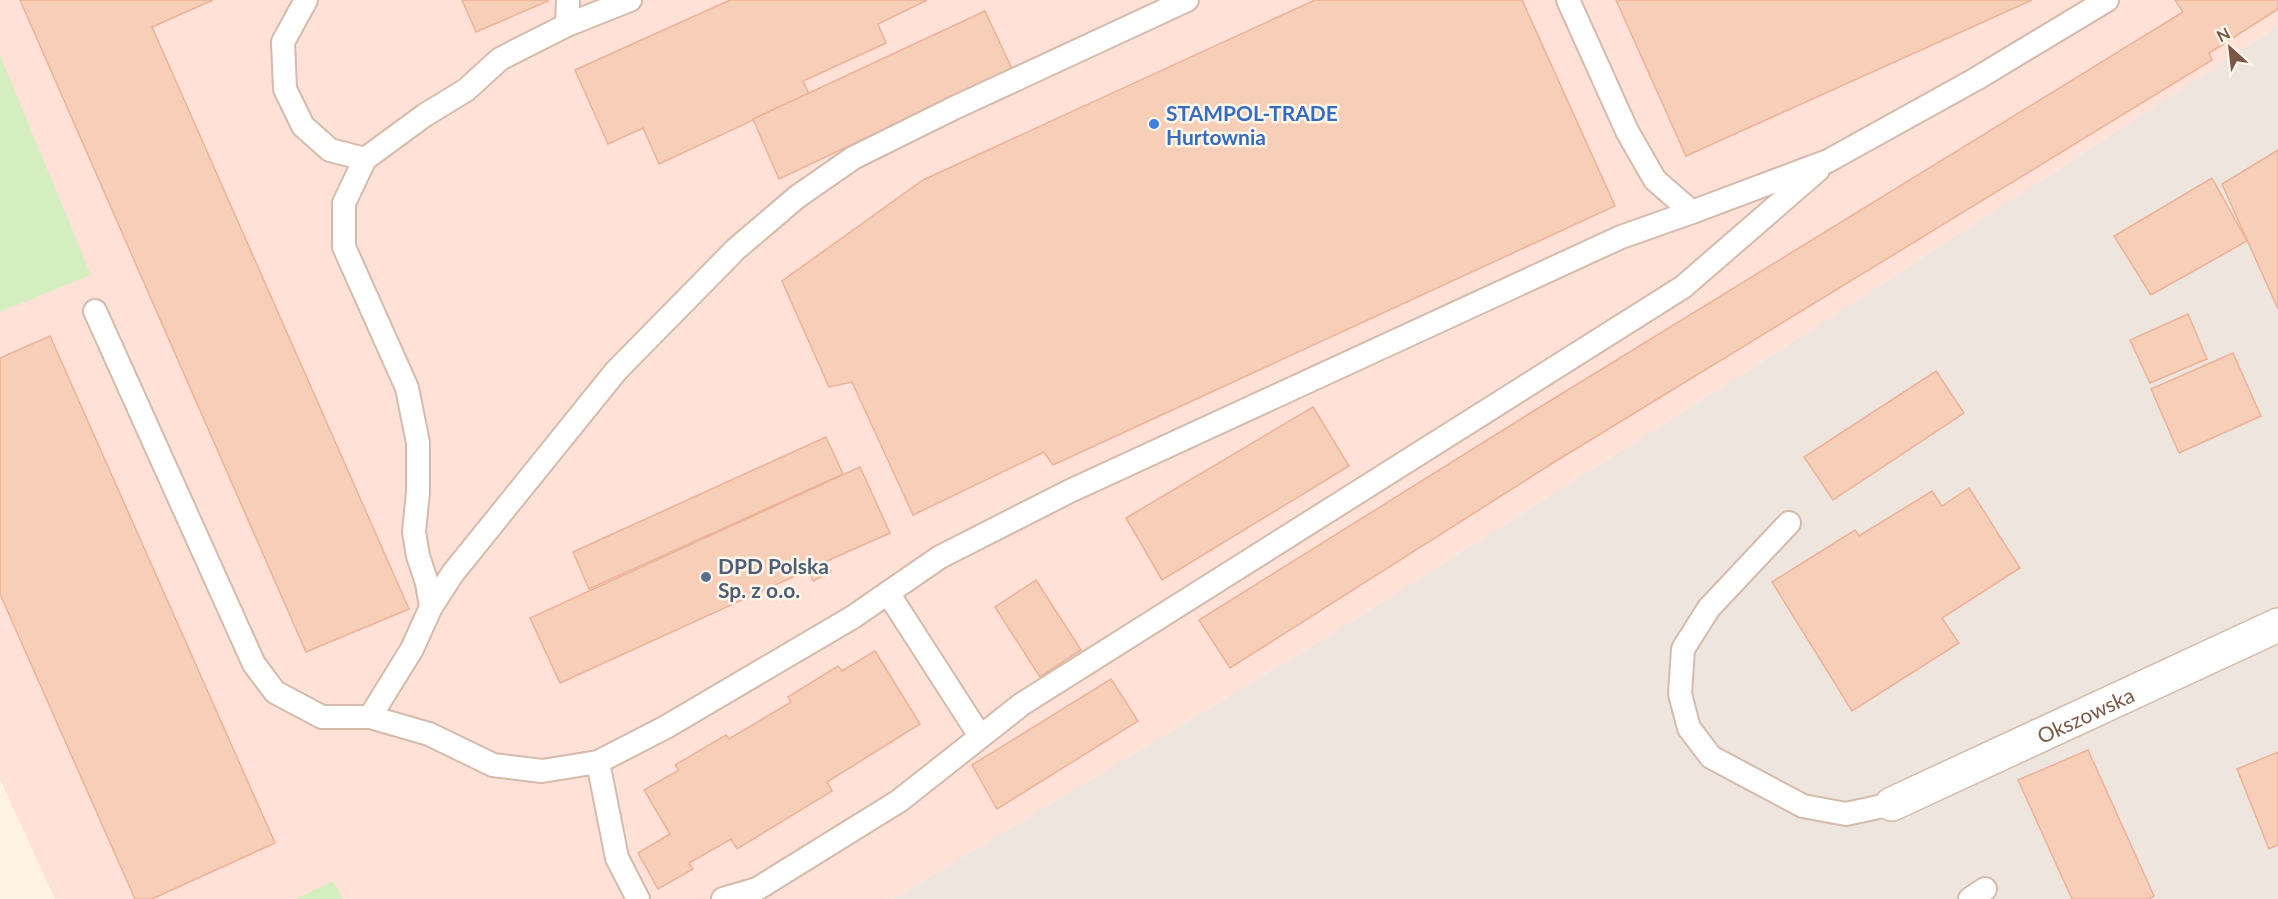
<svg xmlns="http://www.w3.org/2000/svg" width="2278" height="899" font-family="Lato,sans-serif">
	<rect width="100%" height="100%" fill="#fef3e4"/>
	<!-- commercial -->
	<path fill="#ffe1d7" d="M0 0H2278V26L1782 349 1322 640 893 899H343L333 881 295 899H55L0 779Z"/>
	<!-- industrial -->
	<path fill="#eee5df" d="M2278 26V899H893L1322 640 1782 349Z"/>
	<!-- green -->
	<g fill="#d5eec0">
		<path d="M0 55 91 275 0 312Z"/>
		<path d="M333 881 343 899H295Z"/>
	</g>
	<!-- building -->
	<g fill="#f7ceb8" stroke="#ebb297" stroke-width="1.5">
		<path d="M20 0H213L152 27 409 609 306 652Z"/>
		<path d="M462 0H548V1L476 32Z"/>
		<path d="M730 0H927L878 24 886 43 803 81 809 94 659 164 643 128 608 144 575 70Z"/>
		<path d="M1315 0H1522L1615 206 1053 465 1044 452 913 515 852 382 829 387 782 281 923 180Z"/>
		<path d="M1616 0H2032L1686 156Z"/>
		<path d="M2175 0H2278V9L2209 53 2212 60 1556 461 1230 668 1199 620 1532 412 2183 12Z"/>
		<path d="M985 11 1012 69 779 179 753 119Z"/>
		<path d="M2278 150V309L2222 184Z"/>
		<path d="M2212 178 2247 241 2151 295 2114 236Z"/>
		<path d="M2188 314 2207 359 2150 383 2130 340Z"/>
		<path d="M50 336 275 843 152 899H135L0 594V358Z"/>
		<path d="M2233 353 2261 416 2179 453 2151 389Z"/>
		<path d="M1936 371 1964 413 1833 500 1804 457Z"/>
		<path d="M1313 407 1349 466 1162 580 1126 518Z"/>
		<path d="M826 437 843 474 589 589 573 552Z"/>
		<path d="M860 467 890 533 827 561 831 572 813 581 808 570 560 683 530 618Z"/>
		<path d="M1969 488 2020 568 1942 618 1959 643 1852 711 1772 582 1855 530 1859 536 1932 491 1942 506Z"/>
		<path d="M1036 580 1081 650 1040 677 995 607Z"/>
		<path d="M875 651 920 724 827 782 832 791 737 849 731 839 689 863 693 869 658 889 638 853 670 834 644 790 679 770 675 765 726 735 729 739 791 702 788 697 838 666 842 671Z"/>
		<path d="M1111 679 1138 721 997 809 972 765Z"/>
		<path d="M2088 750 2154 896 2149 899H2072L2018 780Z"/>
		<path d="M2278 752V845L2269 849 2237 769Z"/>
	</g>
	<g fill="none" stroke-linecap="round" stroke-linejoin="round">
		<!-- service casing -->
		<g stroke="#d4bbab" stroke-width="26">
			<g id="service">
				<path d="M306 0 283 42 285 89 303 126 330 150 365 159"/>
				<path d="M1568 0 1627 131 1655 180 1692 212"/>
				<path d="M567 25 568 0"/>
				<path d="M95 311 254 664 275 692 322 717H370L429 734 493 765 542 771 598 762 666 727 853 617 940 557 1070 491 1621 237 1692 212 1828 161 1976 79 2107 0"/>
				<path d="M1789 523 1709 608 1683 649 1680 694 1689 728 1711 757 1803 806 1846 814 1892 804"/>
				<path d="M888 593 980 736"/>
				<path d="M431 607 453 573 616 371 736 249 797 197 853 158 954 108 1187 0"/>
				<path d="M370 717 412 649 431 607 427 583 418 556 414 532 418 492V443L407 388 344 247V203L365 159 425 115 466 90 500 59 567 25 630 0"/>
				<path d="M598 762 617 858 638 899"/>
				<path d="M723 899 757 889 899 801 1022 704 1683 287 1818 170"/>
				<path d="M1970 899 1985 889"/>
			</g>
		</g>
		<!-- minor casing -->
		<g stroke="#d4bbab" stroke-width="36">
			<g id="minor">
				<path id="s1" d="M1892 804 2278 625"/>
			</g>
		</g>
		<!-- service -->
		<use href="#service" stroke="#fff" stroke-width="22"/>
		<!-- minor -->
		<use href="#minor" stroke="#fff" stroke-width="33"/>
	</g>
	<!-- markers -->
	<circle fill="#3f7fe0" stroke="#fff7ec" stroke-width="2" cx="1154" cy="124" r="6"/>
	<circle fill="#5c6f8a" stroke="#fff7ec" stroke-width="2" cx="706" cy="577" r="6"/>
	<g text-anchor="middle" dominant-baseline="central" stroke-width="5" stroke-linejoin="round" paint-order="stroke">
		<!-- shop labels -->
		<g font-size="21" font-weight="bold" fill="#366cbe" stroke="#fff7ec" text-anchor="start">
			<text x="1166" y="112">STAMPOL-TRADE<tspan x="1166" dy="24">Hurtownia</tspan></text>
		</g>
		<!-- service labels -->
		<g font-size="21" font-weight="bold" fill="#4e5e75" stroke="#fff7ec" text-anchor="start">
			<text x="718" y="565">DPD Polska<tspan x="718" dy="24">Sp. z o.o.</tspan></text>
		</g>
		<!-- street labels -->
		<g font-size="21" fill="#7a5646" stroke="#fff7ec">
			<text stroke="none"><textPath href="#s1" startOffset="213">Okszowska</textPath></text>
		</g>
	</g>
	<!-- north arrow -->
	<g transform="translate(2230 48) rotate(333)" stroke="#fff7ec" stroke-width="4.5" paint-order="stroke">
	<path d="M0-4.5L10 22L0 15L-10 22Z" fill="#7a5646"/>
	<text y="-9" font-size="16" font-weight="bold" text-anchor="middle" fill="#7a5646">N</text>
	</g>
</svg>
